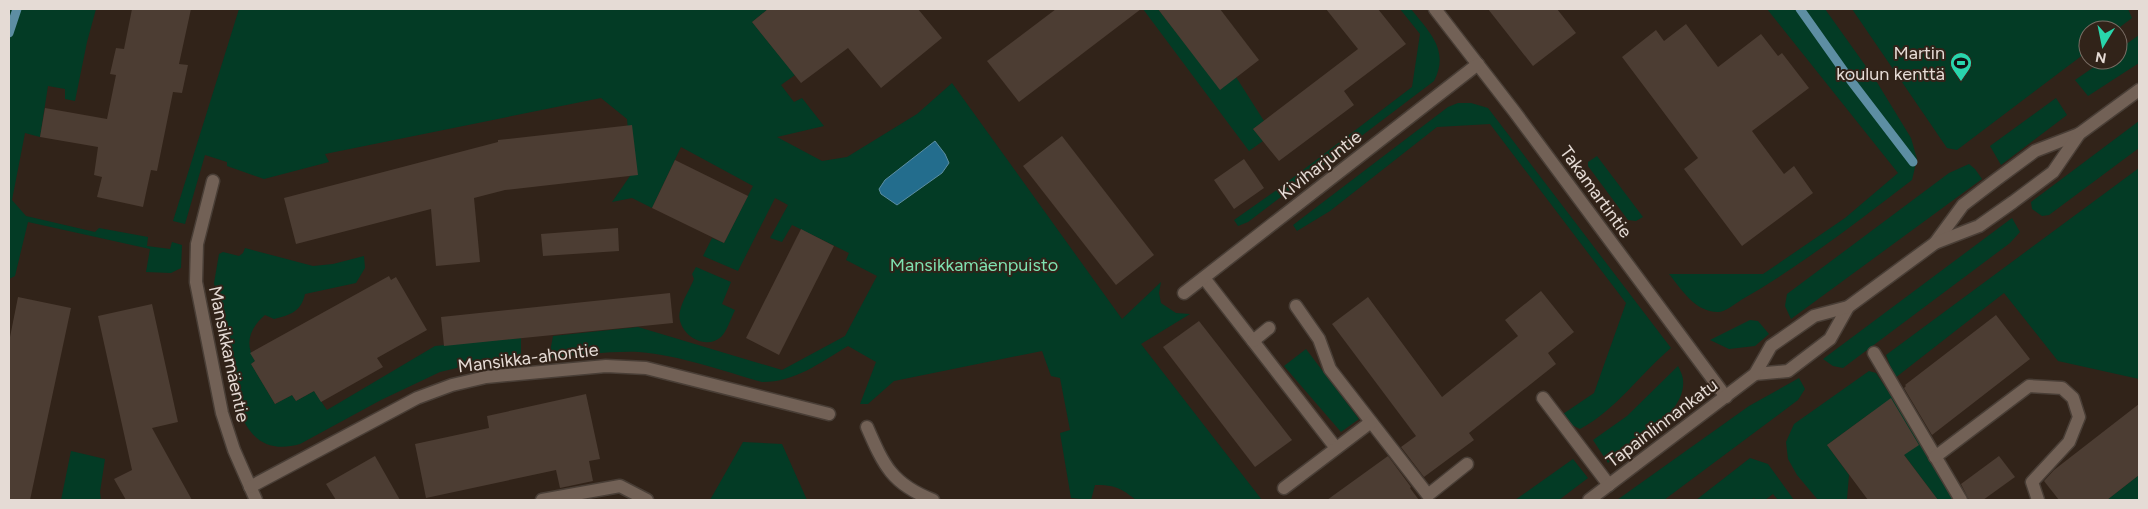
<svg xmlns="http://www.w3.org/2000/svg" width="2148" height="509" font-family="Figtree,sans-serif">
	<rect width="100%" height="100%" fill="#312319"/>
	<!-- green -->
	<g fill="#033b25">
		<path d="M9 9H96L87 42 75 101 65 99V89L48 86 40 137 25 133 12 200 26 216 95 232 99 228 148 237 147 246 170 249 172 242 182 245 181 268 171 273 146 272 150 249 28 222 15 276 9 279Z"/>
		<path d="M239 9H768L752 22 795 75 781 85 794 102 802 98 824 126 777 137 822 161 847 157 917 114 952 83 1122 319 1161 282 1159 293 1161 303 1176 313 1190 314 1141 344 1262 500H1136C1121 488 1115 485 1095 485L1091 500 1071 498 1060 433 1070 430 1060 378 1051 376 1042 351 894 381 868 404H860L876 362 848 346C819 363 796 382 762 382 723 371 679 355 639 352 610 351 581 355 552 358L550 352 553 336 638 327 782 370 845 336 877 276 846 260 849 253 792 225 782 242 770 238 788 205 775 198 738 271 703 256 712 238 724 243 753 186 681 147 652 208 632 198 612 202 632 173 627 119 601 98 325 154 329 162 264 179 227 166V162L205 155 185 224 173 221Z"/>
		<path d="M1143 9H1158L1220 89 1236 77 1264 121 1253 129 1263 141 1249 151Z"/>
		<path d="M1400 9H1411C1429 32 1450 50 1434 81L1248 222 1238 226 1234 220 1278 189 1412 87 1420 34Z"/>
		<path d="M1767 9H1825L1875 79 1911 138 1917 159 1912 180C1857 222 1802 265 1741 300 1735 304 1725 312 1718 312 1695 312 1682 290 1669 274H1763L1845 218 1898 173Z"/>
		<path d="M1852 9H2128L2132 18 2116 30H2088V51L1957 150 1947 148Z"/>
		<path d="M2139 35V63L2088 96 2075 80 2104 60H2118V50Z"/>
		<path d="M2056 98 2067 115 2001 165 1990 146Z"/>
		<path d="M1458 103H1471L1488 108 1671 348C1640 374 1616 410 1580 429L1572 425 1563 414 1594 393 1626 303 1490 124 1437 127 1330 211 1297 231 1293 225 1448 107Z"/>
		<path d="M2139 121V148L2049 215 2042 216 2032 209 2031 202Z"/>
		<path d="M1597 156 1643 217 1636 221 1628 220 1588 166V162Z"/>
		<path d="M1969 164 1975 169 1982 179 1791 319 1785 306 1787 294 1949 173Z"/>
		<path d="M2139 168V379L2058 361 2004 293 1895 378 1886 355Z"/>
		<path d="M2012 218 2020 232 2010 243 1843 368 1833 366 1823 359Z"/>
		<path d="M245 248 313 266 333 264 364 256 365 268 356 283 305 294C301 312 290 315 274 319L265 315C250 328 244 343 255 361L251 364 275 404 292 395 296 401 314 391 327 410 435 346 521 338V360L465 366 440 372 381 400 300 444C268 453 249 439 239 409L214 283 219 254 223 252 239 256 243 253Z"/>
		<path d="M696 267 731 282 722 304 735 310C731 318 727 331 721 337 704 352 675 332 680 311 682 301 690 289 694 279L692 274Z"/>
		<path d="M1750 320 1758 321 1769 334 1755 346 1729 349 1710 340Z"/>
		<path d="M1306 349 1359 419 1341 432 1284 366Z"/>
		<path d="M1678 366C1680 370 1683 376 1683 380 1687 413 1631 446 1608 463L1593 440 1627 416Z"/>
		<path d="M1869 371 1876 373 1897 405 1954 500H1938L1872 412 1827 445 1849 475 1847 499 1818 500 1797 475 1788 459 1786 442 1794 424Z"/>
		<path d="M1799 378 1805 389 1798 400 1664 500H1617L1749 406Z"/>
		<path d="M743 442 782 444 807 500H710Z"/>
		<path d="M71 451 105 459 100 492 101 500H61Z"/>
		<path d="M1750 458 1768 464 1794 500H1778L1773 494 1765 500H1756L1754 498 1751 500H1696Z"/>
		<path d="M1573 459 1588 478 1559 500H1515Z"/>
		<path d="M2139 475V500H2107Z"/>
	</g>
	<!-- water -->
	<path fill="#236d8d" stroke="#5d8ea3" d="M935 141 945 154 949 163 942 173 897 205 881 194 879 189 885 180Z"/>
	<g fill="none" stroke-linecap="round" stroke-linejoin="round">
		<!-- stream -->
		<g stroke="#5d8ea3" stroke-width="9">
			<path d="M1800 9 1851 81 1913 162"/>
			<path d="M9 33 17 9"/>
		</g>
	</g>
	<!-- building -->
	<g fill="#4c3d33">
		<path d="M132 9H191L179 64 188 65 182 93 173 92 157 171 151 170 143 207 97 197 102 177 94 175 98 147 40 137 45 108 107 119 116 75 110 74 116 48 124 49Z"/>
		<path d="M768 9H918L942 38 881 88 848 48 801 83 752 22Z"/>
		<path d="M1056 9H1141L1019 102 987 61Z"/>
		<path d="M1158 9H1220L1259 60 1220 90Z"/>
		<path d="M1326 9H1378L1406 44 1344 91 1354 105 1279 161 1253 129 1358 49Z"/>
		<path d="M1488 9H1557L1576 33 1533 66Z"/>
		<path d="M1686 24 1718 67 1761 34 1778 56 1782 53 1809 88 1752 131 1784 174 1794 166 1813 193 1742 246 1684 169 1698 158 1622 57 1656 30 1664 41Z"/>
		<path d="M632 125 638 175 505 190 474 198 480 262 436 266 431 209 296 244 284 198 498 142V140Z"/>
		<path d="M1062 136 1154 255 1116 285 1023 166Z"/>
		<path d="M1244 159 1264 188 1234 209 1214 180Z"/>
		<path d="M675 160 748 196 724 243 652 208Z"/>
		<path d="M618 228 619 251 543 256 541 234Z"/>
		<path d="M801 229 834 246 779 355 746 338Z"/>
		<path d="M389 276 391 280 396 277 427 330 377 358 383 367 321 402 314 391 296 401 292 395 275 404 251 364 255 361 250 353Z"/>
		<path d="M1541 291 1574 332 1548 353 1556 364 1469 433 1474 440 1424 477 1401 447 1416 436 1332 324 1368 297 1442 397 1518 336 1505 320Z"/>
		<path d="M670 293 673 323 444 346 441 317Z"/>
		<path d="M18 297 71 308 30 500H9V342Z"/>
		<path d="M152 304 178 422 152 428 192 500H126L114 479 132 470 98 316Z"/>
		<path d="M1996 315 2030 359 1932 435 1904 388 1906 386 1905 385Z"/>
		<path d="M1199 321 1292 440 1255 467 1163 347Z"/>
		<path d="M586 394 600 459 589 461 593 481 560 488 556 470 426 498 415 444 489 428 487 416Z"/>
		<path d="M1891 398 1919 445 1904 455 1938 500H1868L1827 445Z"/>
		<path d="M2139 404V475L2107 500H2059L2044 481 2054 470Z"/>
		<path d="M375 456 400 500H336L326 484Z"/>
		<path d="M1388 456 1411 487 1410 488 1419 500H1327Z"/>
		<path d="M1999 456 2015 477 1983 500H1969L1961 484Z"/>
	</g>
	<g fill="none" stroke-linecap="round" stroke-linejoin="round">
		<!-- lane casing -->
		<g stroke="#493e36" stroke-width="15">
			<g id="lane">
				<path d="M1204 278 1336 448"/>
				<path d="M1296 306 1319 339 1330 369 1428 495 1467 464"/>
				<path d="M1253 341 1269 328"/>
				<path d="M1874 353 1961 500"/>
				<path d="M1543 398 1609 485"/>
				<path d="M867 427C884 466 892 484 933 500"/>
				<path d="M1935 457 2029 386 2062 388 2073 398 2079 417 2069 442 2032 482 2038 500"/>
				<path d="M1284 488 1371 422"/>
				<path d="M542 500 620 486 647 500"/>
			</g>
		</g>
		<!-- street casing -->
		<g stroke="#493e36" stroke-width="15">
			<g id="street">
				<path d="M1435 9 1514 111 1726 397"/>
				<path d="M213 181 197 244 196 282 222 413 234 450 256 500"/>
				<path d="M1184 293 1478 64"/>
				<path d="M250 487 417 398 452 385 486 377 606 366 646 368 829 414"/>
			</g>
		</g>
		<!-- secondary casing -->
		<g stroke="#493e36" stroke-width="15">
			<g id="secondary">
				<path d="M1935 243 1963 205 1997 179 2035 151 2079 134 2139 90"/>
				<path d="M1755 374 1788 371 1830 339 1848 307"/>
				<path d="M1589 500 1755 374 1771 346 1814 316 1848 307 1935 243 1979 226 2013 202 2053 172 2079 134"/>
			</g>
		</g>
		<!-- lane -->
		<use href="#lane" stroke="#726156" stroke-width="12"/>
		<!-- street -->
		<use href="#street" stroke="#726156" stroke-width="12"/>
		<!-- secondary -->
		<use href="#secondary" stroke="#726156" stroke-width="12"/>
	</g>
	<!-- icons -->
	<defs>
		<g id="stadium-pin" transform="scale(1.125)"><path d="M0 17L-7.5 6A9.5 9.5 0 1 1 7.5 6Z" fill="#29d5ac" stroke="#312319"/><path d="M0-5a6.5 5 0 1 0 0 10a6.5 5 0 1 0 0-10ZM-3.5-1.8h7v3.6h-7Z" fill="#111"/></g>
	</defs>
	<g fill-rule="evenodd">
		<use href="#stadium-pin" x="1961" y="63"/>
	</g>
	<g text-anchor="middle" dominant-baseline="central" stroke-width="4" stroke-linejoin="round" paint-order="stroke">
		<!-- poi labels -->
		<g font-size="18" fill="#e5dbd5" stroke="#312319" text-anchor="end">
			<text x="1945" y="53">Martin<tspan x="1945" dy="21">koulun kenttä</tspan></text>
		</g>
		<!-- street labels -->
		<g font-size="18" fill="#e5dbd5" stroke="#312319">
			<text transform="translate(1320 165) rotate(-38)">Kiviharjuntie</text>
			<text transform="translate(1596 192) rotate(54)">Takamartintie</text>
			<text transform="translate(229 354) rotate(78)">Mansikkamäentie</text>
			<text transform="translate(528 358) rotate(-7)">Mansikka-ahontie</text>
			<text transform="translate(1662 423) rotate(-37)">Tapainlinnankatu</text>
		</g>
		<!-- park labels -->
		<g font-size="18" fill="#7fe1b0" stroke="#312319">
			<text x="974" y="265">Mansikkamäenpuisto</text>
		</g>
	</g>
	<!-- border -->
	<rect width="2148" height="509" fill="none" stroke="#e5dbd5" stroke-width="20"/>
	<!-- north arrow -->
	<g transform="translate(2103 45) rotate(190)"><circle r="24" fill="#312319" stroke="#796d64"/>
	<path d="M0-4L9 19L0 12L-9 19Z" fill="#29d5ac"/>
	<text y="-8" font-size="14" font-weight="bold" text-anchor="middle" fill="#e5dbd5">N</text>
	</g>
</svg>
